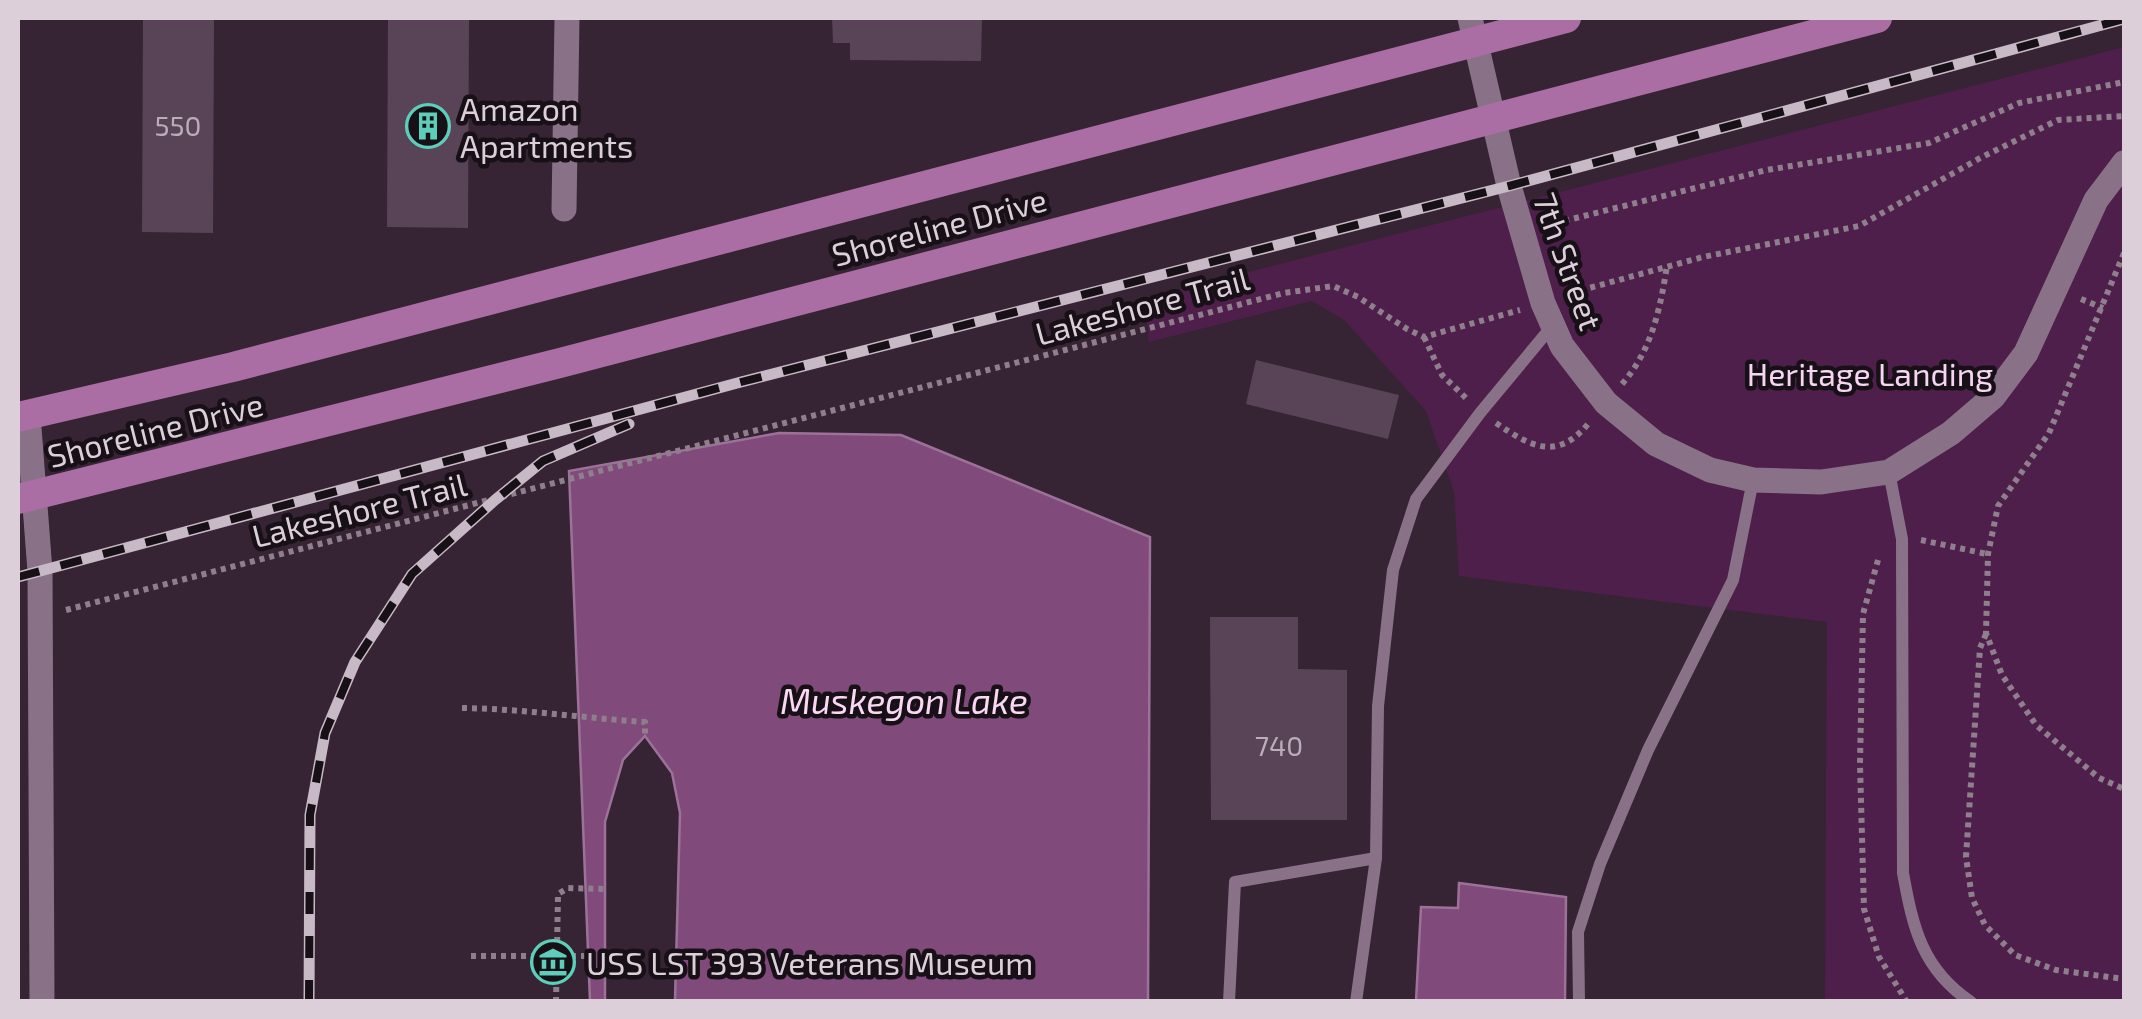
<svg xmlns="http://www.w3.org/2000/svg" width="2142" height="1019" font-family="'Exo 2',sans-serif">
	<rect width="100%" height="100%" fill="#362334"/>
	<!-- green -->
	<path fill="#4e1f4b" d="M2124 47V1001H1825L1827 622 1459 576 1454 492 1426 411 1344 320 1312 301 1149 342 1144 299Z"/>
	<!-- water -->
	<g fill="#804a7b" stroke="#9c7298" stroke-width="2.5">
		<path d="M779 433 901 435 1150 537 1148 1001H675L680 813 672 773 645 736 623 760 605 822V1001H590L569 471Z"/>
		<path d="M1459 883 1566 897 1565 1001H1416L1421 907 1458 908Z"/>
	</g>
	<!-- building -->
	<g fill="#594457">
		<path d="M143 18H214L213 233 142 232Z"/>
		<path d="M388 18H469L468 228 387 227Z"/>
		<path d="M832 18H982L981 61 850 60V43H833Z"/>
		<path d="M1256 360 1399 395 1388 439 1246 404Z"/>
		<path d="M1210 617H1298V669L1347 670V820H1211Z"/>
	</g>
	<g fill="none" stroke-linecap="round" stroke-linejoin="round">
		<!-- path -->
		<g stroke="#8f7f8d" stroke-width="6" stroke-dasharray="5 5" stroke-linecap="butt">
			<path d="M1554 231 1552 224 1767 170 1929 143 2019 103 2124 82"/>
			<path d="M2124 253 2049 433 1998 506 1988 554 1986 633 2002 675 2036 725 2099 778 2124 789"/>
			<path d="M1571 293 1703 257 1859 226 1982 157 2058 120 2124 116"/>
			<path d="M2081 299 2103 308"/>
			<path d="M1424 337 1442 375 1467 399"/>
			<path d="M1622 384C1652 350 1660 309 1667 266"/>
			<path d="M1496 423C1531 447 1557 461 1588 424"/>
			<path d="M1921 540 1987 554"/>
			<path d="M1878 560 1863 614 1860 764 1864 909 1879 957 1907 1002"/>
			<path d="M66 610 1284 293 1333 286 1358 297 1407 329 1424 337 1520 310"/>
			<path d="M1986 634 1980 648 1966 857 1972 898 1985 925 2015 955 2056 970 2124 979"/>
			<path d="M462 708C523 709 584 718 645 722V735"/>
			<path d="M471 956H605"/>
			<path d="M556 1002 558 894 568 888 605 889"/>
		</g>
		<!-- service -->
		<g stroke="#897287" stroke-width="12">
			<path d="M1889 472 1902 539 1903 873C1913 928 1922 969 1971 1002"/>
			<path d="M1229 1002 1235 882 1376 858"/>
			<path d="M1356 1002 1376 858 1378 706 1393 570 1416 499 1480 413 1553 325"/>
			<path d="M1579 1002 1578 932 1600 864 1648 750 1733 580 1753 480"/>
		</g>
		<!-- minor -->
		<g stroke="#897287" stroke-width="25">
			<path d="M1470 18 1509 186 1543 303 1562 346 1606 403 1656 444 1710 470 1753 480 1821 482 1889 472 1951 433 1993 397 2026 353 2096 200 2124 163"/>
			<path d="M564 209 567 18"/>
			<path d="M28 415 40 571 42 1002"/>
		</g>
		<!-- trunk -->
		<g stroke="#aa6ea4" stroke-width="30">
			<path d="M18 417 233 367 1566 18"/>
			<path d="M18 499 560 363 1877 18"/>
		</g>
		<!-- rail casing -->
		<g stroke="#c7b9c5" stroke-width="11">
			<g id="rail">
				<path d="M18 577 741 382 1509 186 2124 19"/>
				<path d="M309 1002 310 815 325 733 355 662 412 574 495 500 543 461 629 424"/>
			</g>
		</g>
		<!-- rail -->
		<use href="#rail" stroke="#181017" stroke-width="8" stroke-dasharray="22" stroke-linecap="butt"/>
	</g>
	<!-- icons -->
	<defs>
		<g id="building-ring" transform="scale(2.25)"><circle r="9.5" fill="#181017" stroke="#5cceba" stroke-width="1.5"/><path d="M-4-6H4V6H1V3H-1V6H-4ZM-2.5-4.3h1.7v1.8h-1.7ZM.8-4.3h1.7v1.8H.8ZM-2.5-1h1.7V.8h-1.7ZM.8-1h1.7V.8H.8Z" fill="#5cceba"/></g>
		<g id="museum-ring" transform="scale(2.25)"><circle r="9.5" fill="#181017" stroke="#5cceba" stroke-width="1.5"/><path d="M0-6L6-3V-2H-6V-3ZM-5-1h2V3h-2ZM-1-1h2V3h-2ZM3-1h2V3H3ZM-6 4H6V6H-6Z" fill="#5cceba"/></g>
	</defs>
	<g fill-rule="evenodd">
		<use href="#building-ring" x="428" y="126"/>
		<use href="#museum-ring" x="553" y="962"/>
	</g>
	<g text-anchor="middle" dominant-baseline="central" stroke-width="9" stroke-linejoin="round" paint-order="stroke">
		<!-- number labels -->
		<g font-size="28" fill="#bbacb9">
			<text x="178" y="125">550</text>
			<text x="1279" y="745">740</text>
		</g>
		<!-- poi labels -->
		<g font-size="32" fill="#dccfda" stroke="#181017" text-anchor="start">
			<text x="460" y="108">Amazon<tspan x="460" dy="37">Apartments</tspan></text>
			<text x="586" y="962">USS LST 393 Veterans Museum</text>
		</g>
		<!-- street labels -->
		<g font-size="32" fill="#dccfda" stroke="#181017">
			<text transform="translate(939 226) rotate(-15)">Shoreline Drive</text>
			<text transform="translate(1569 261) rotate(70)">7th Street</text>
			<text transform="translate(1142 305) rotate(-15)">Lakeshore Trail</text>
			<text transform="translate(155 429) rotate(-14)">Shoreline Drive</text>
			<text transform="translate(359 509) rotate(-14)">Lakeshore Trail</text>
		</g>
		<!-- park labels -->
		<g font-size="32" fill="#f6d5f2" stroke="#181017">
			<text x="1870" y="373">Heritage Landing</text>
		</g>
		<!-- water labels -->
		<g font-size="35" font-style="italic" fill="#f9d8f4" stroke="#181017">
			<text x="904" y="700">Muskegon Lake</text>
		</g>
	</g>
	<!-- border -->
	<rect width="2142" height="1019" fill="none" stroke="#dccfda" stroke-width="40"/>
</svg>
